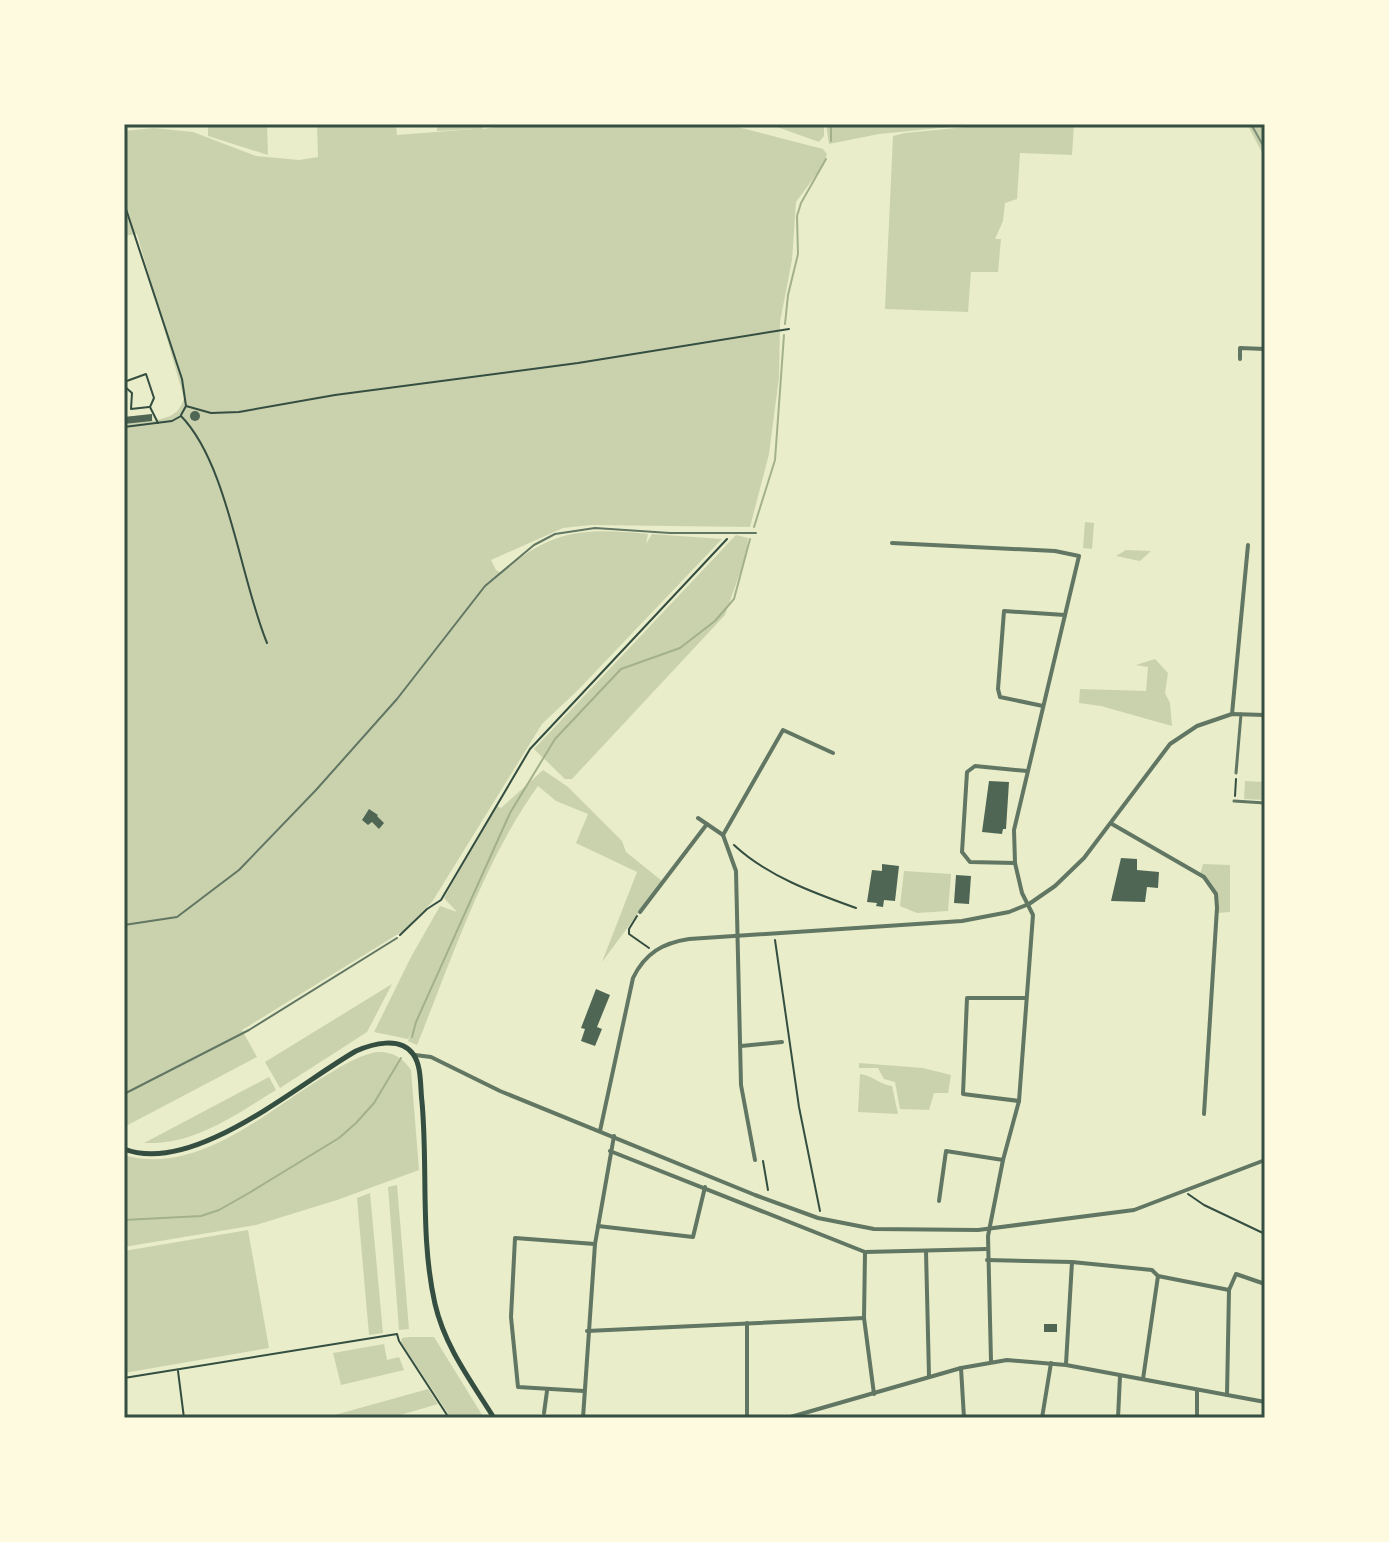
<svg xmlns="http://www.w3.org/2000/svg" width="1389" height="1542" font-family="'Noto Sans',sans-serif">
	<rect width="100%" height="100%" fill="#e9edc9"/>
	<!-- green -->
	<g fill="#cad2ad">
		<path d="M208 124H267L268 155 208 136Z"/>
		<path d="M317 124H396L397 135 474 129 437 131V124H482L483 129 512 124H726L823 149 827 154 824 164 796 202 792 260 780 322 779 377 769 454 750 527 591 525 563 528 491 560 496 570 501 573C553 529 582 528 648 534L646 544 652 534 722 539 578 690 542 724 432 902 403 931 242 1030 257 1057 124 1127V417L152 414 153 421C170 417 179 415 184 398L137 234 124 236V131L154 128 193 132 256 156 299 160 318 157Z"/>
		<path d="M769 124H824V136L819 142Z"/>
		<path d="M826 124H980L879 134 829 144Z"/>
		<path d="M996 124H1074L1072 155 1020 153 1017 199 1005 203 1003 221 995 239H1001L998 272H971L968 312 885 309 893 136 905 133Z"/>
		<path d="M1247 124 1265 125V158Z"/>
		<path d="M1085 522 1094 523 1092 549 1083 548Z"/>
		<path d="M736 535 748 538 746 556 725 615 572 779H565L534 749Z"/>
		<path d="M1126 550 1151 551 1140 561 1116 556Z"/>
		<path d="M1155 659 1168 673 1165 693 1170 703 1172 726 1101 706 1079 703 1080 689 1146 691 1148 667 1136 665Z"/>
		<path d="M543 770 568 787 622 841 626 852 662 881 602 962 637 872 576 843 588 814 556 801 538 786C484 860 451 961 417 1045L408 1041 411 1033 408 1039 374 1032 411 957 440 906 457 912 444 898 497 806 501 808Z"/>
		<path d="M1245 781 1265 782V800L1244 799Z"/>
		<path d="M1203 864 1230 865V912L1217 913 1216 895 1200 875Z"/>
		<path d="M904 871 951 874 948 911 917 913 900 906Z"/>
		<path d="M392 984 367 1032 280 1088 265 1062Z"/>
		<path d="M376 1052C392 1051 402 1057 411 1070L419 1170 337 1200 256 1225 124 1247V1155C195 1176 264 1114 320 1079 337 1069 356 1056 376 1052Z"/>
		<path d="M859 1063 923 1068 951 1075 948 1093H934L929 1110 900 1109 895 1082 884 1079 878 1068H859Z"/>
		<path d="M860 1074C872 1075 880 1085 892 1086L898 1114 858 1112Z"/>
		<path d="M269 1077 276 1090C235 1115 195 1145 144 1143Z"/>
		<path d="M397 1185 409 1329 399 1330 388 1187Z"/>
		<path d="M370 1193 383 1333 369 1335 357 1198Z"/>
		<path d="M248 1230 269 1348 124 1373V1251Z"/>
		<path d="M410 1337H434L484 1418H451L401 1342 402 1338Z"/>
		<path d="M384 1344 387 1360 399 1357 404 1370 341 1385 333 1353Z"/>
		<path d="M428 1389 438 1404 390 1418H324Z"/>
	</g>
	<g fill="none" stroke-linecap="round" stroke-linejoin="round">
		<!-- stream -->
		<g stroke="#a3b18a" stroke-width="2">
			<path d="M831 124V141"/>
			<path d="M785 324 788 295 798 254 797 216 801 203 826 159"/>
			<path d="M754 527 775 460 784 335"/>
			<path d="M412 1037 416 1022 510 813 555 739 621 669 680 648 715 621 734 599 750 539"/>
			<path d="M124 1220 201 1216 219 1210 249 1193 339 1138 356 1123 374 1103 401 1058"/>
		</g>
	</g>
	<!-- building -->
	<g fill="#4f6655">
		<circle cx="195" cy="416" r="5"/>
		<path d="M152 414V421L124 424V417Z"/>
		<path d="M989 781 1009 782 1006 829H1003L1002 834 982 832Z"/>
		<path d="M369 809 378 815 377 816 384 823 379 829 372 822 368 825 362 820Z"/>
		<path d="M1121 858 1137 859V870L1159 872 1158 888 1147 887 1145 902 1111 901Z"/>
		<path d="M882 864 899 866 895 901 884 900 883 907 876 906 877 903 867 902 872 870 882 871Z"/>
		<path d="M956 875 971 876 969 904 954 903Z"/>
		<path d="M596 989 610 995 597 1027 602 1029 595 1046 581 1041 585 1029 581 1028Z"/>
		<rect x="1044" y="1324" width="13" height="8"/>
	</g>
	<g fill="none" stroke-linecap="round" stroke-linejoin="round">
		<!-- path -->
		<g stroke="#344e41" stroke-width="2">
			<path d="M124 203 182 379 186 406 181 415"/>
			<path d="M124 382 146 374 154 398 150 407 158 423"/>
			<path d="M124 386 132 393 131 409 149 407"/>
			<path d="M186 406 211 413 239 412 335 395 578 363 789 329"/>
			<path d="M181 416C228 464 240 578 267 643"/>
			<path d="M124 427 172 421 181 416"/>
			<path d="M1235 796 1236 779"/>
			<path d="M734 845C767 876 814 893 856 908"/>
			<path d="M637 916 629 929V934L649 948"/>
			<path d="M400 935 427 909 441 900 530 749 727 539"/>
			<path d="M775 940 799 1107 820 1211"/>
			<path d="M763 1161 768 1190"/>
			<path d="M1188 1194 1204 1205 1265 1234"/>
			<path d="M178 1371 184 1418"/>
			<path d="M124 1378 397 1334 399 1341 449 1418"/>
		</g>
		<!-- service -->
		<g stroke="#617663" stroke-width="2">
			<path d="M124 925 177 917 239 870 316 790 397 699 485 586 534 545 555 534 595 528 670 533H756"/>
			<path d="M124 1094 249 1030 397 938"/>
		</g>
		<!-- pedestrian -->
		<g stroke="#617663" stroke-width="3">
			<path d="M1236 773 1241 714"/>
			<path d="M1234 801 1265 803"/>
		</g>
		<!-- minor -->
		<g stroke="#617663" stroke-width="4">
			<path d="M1240 359V348L1265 349"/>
			<path d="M892 543 1055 551 1079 556 1014 830 1015 863 1022 893 1033 915 1019 1101 1003 1160 988 1236 991 1361"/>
			<path d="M1043 706 1000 697 998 689 1004 611 1065 615"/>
			<path d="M1232 714 1248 545"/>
			<path d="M698 818 723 835 736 871 741 1085 755 1160"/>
			<path d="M1112 824 1204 877 1216 894 1217 908 1204 1114"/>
			<path d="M723 835 783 730 833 753"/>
			<path d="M1015 863 970 862 962 852 967 772 975 766 1027 771"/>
			<path d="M640 912 707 824"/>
			<path d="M741 1046 782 1042"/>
			<path d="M1019 1101 963 1094 967 998H1026"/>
			<path d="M600 1131 633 978C645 953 663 943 689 939L962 921 1009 912 1029 904 1055 886 1084 858 1170 744 1197 726 1232 714 1265 715"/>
			<path d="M610 1151 865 1252 987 1249"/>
			<path d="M939 1201 946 1151 1003 1160"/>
			<path d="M598 1226 693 1237 705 1187"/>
			<path d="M926 1251 929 1376"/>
			<path d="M865 1253 864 1318 874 1394"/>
			<path d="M987 1260 1072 1262 1152 1270 1158 1276 1229 1290"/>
			<path d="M747 1323V1418"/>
			<path d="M587 1331 864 1318"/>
			<path d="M1066 1364 1072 1262"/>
			<path d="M961 1368 964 1418"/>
			<path d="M1143 1379 1158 1276"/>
			<path d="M1197 1390V1418"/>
			<path d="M584 1391 518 1387 511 1317 515 1238 595 1244"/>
			<path d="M1227 1395 1229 1290 1236 1274 1265 1284"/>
			<path d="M544 1413 547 1391"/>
			<path d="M583 1418 595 1244 614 1136"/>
			<path d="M787 1418 961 1368 1007 1360 1066 1365 1265 1402"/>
			<path d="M1042 1418 1051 1363"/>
			<path d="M1118 1418 1120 1376"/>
		</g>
		<!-- tertiary -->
		<path stroke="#617663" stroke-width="4" d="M415 1055 431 1057 500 1091 755 1195 818 1218 874 1229 978 1230 1134 1210 1265 1160"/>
		<!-- secondary -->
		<path stroke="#344e41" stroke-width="5" d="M124 1149C193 1176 298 1084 356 1051 372 1044 400 1036 413 1054 422 1066 420 1087 422 1102 428 1168 420 1238 435 1304 445 1347 471 1381 494 1418"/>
		<!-- tram -->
		<path stroke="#7c8e77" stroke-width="2" d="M1251 124 1265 149"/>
	</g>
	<!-- border -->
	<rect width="1389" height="1542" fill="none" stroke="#fefae0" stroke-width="252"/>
	<rect x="126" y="126" width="1137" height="1290" fill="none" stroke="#344e41" stroke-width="3"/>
</svg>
